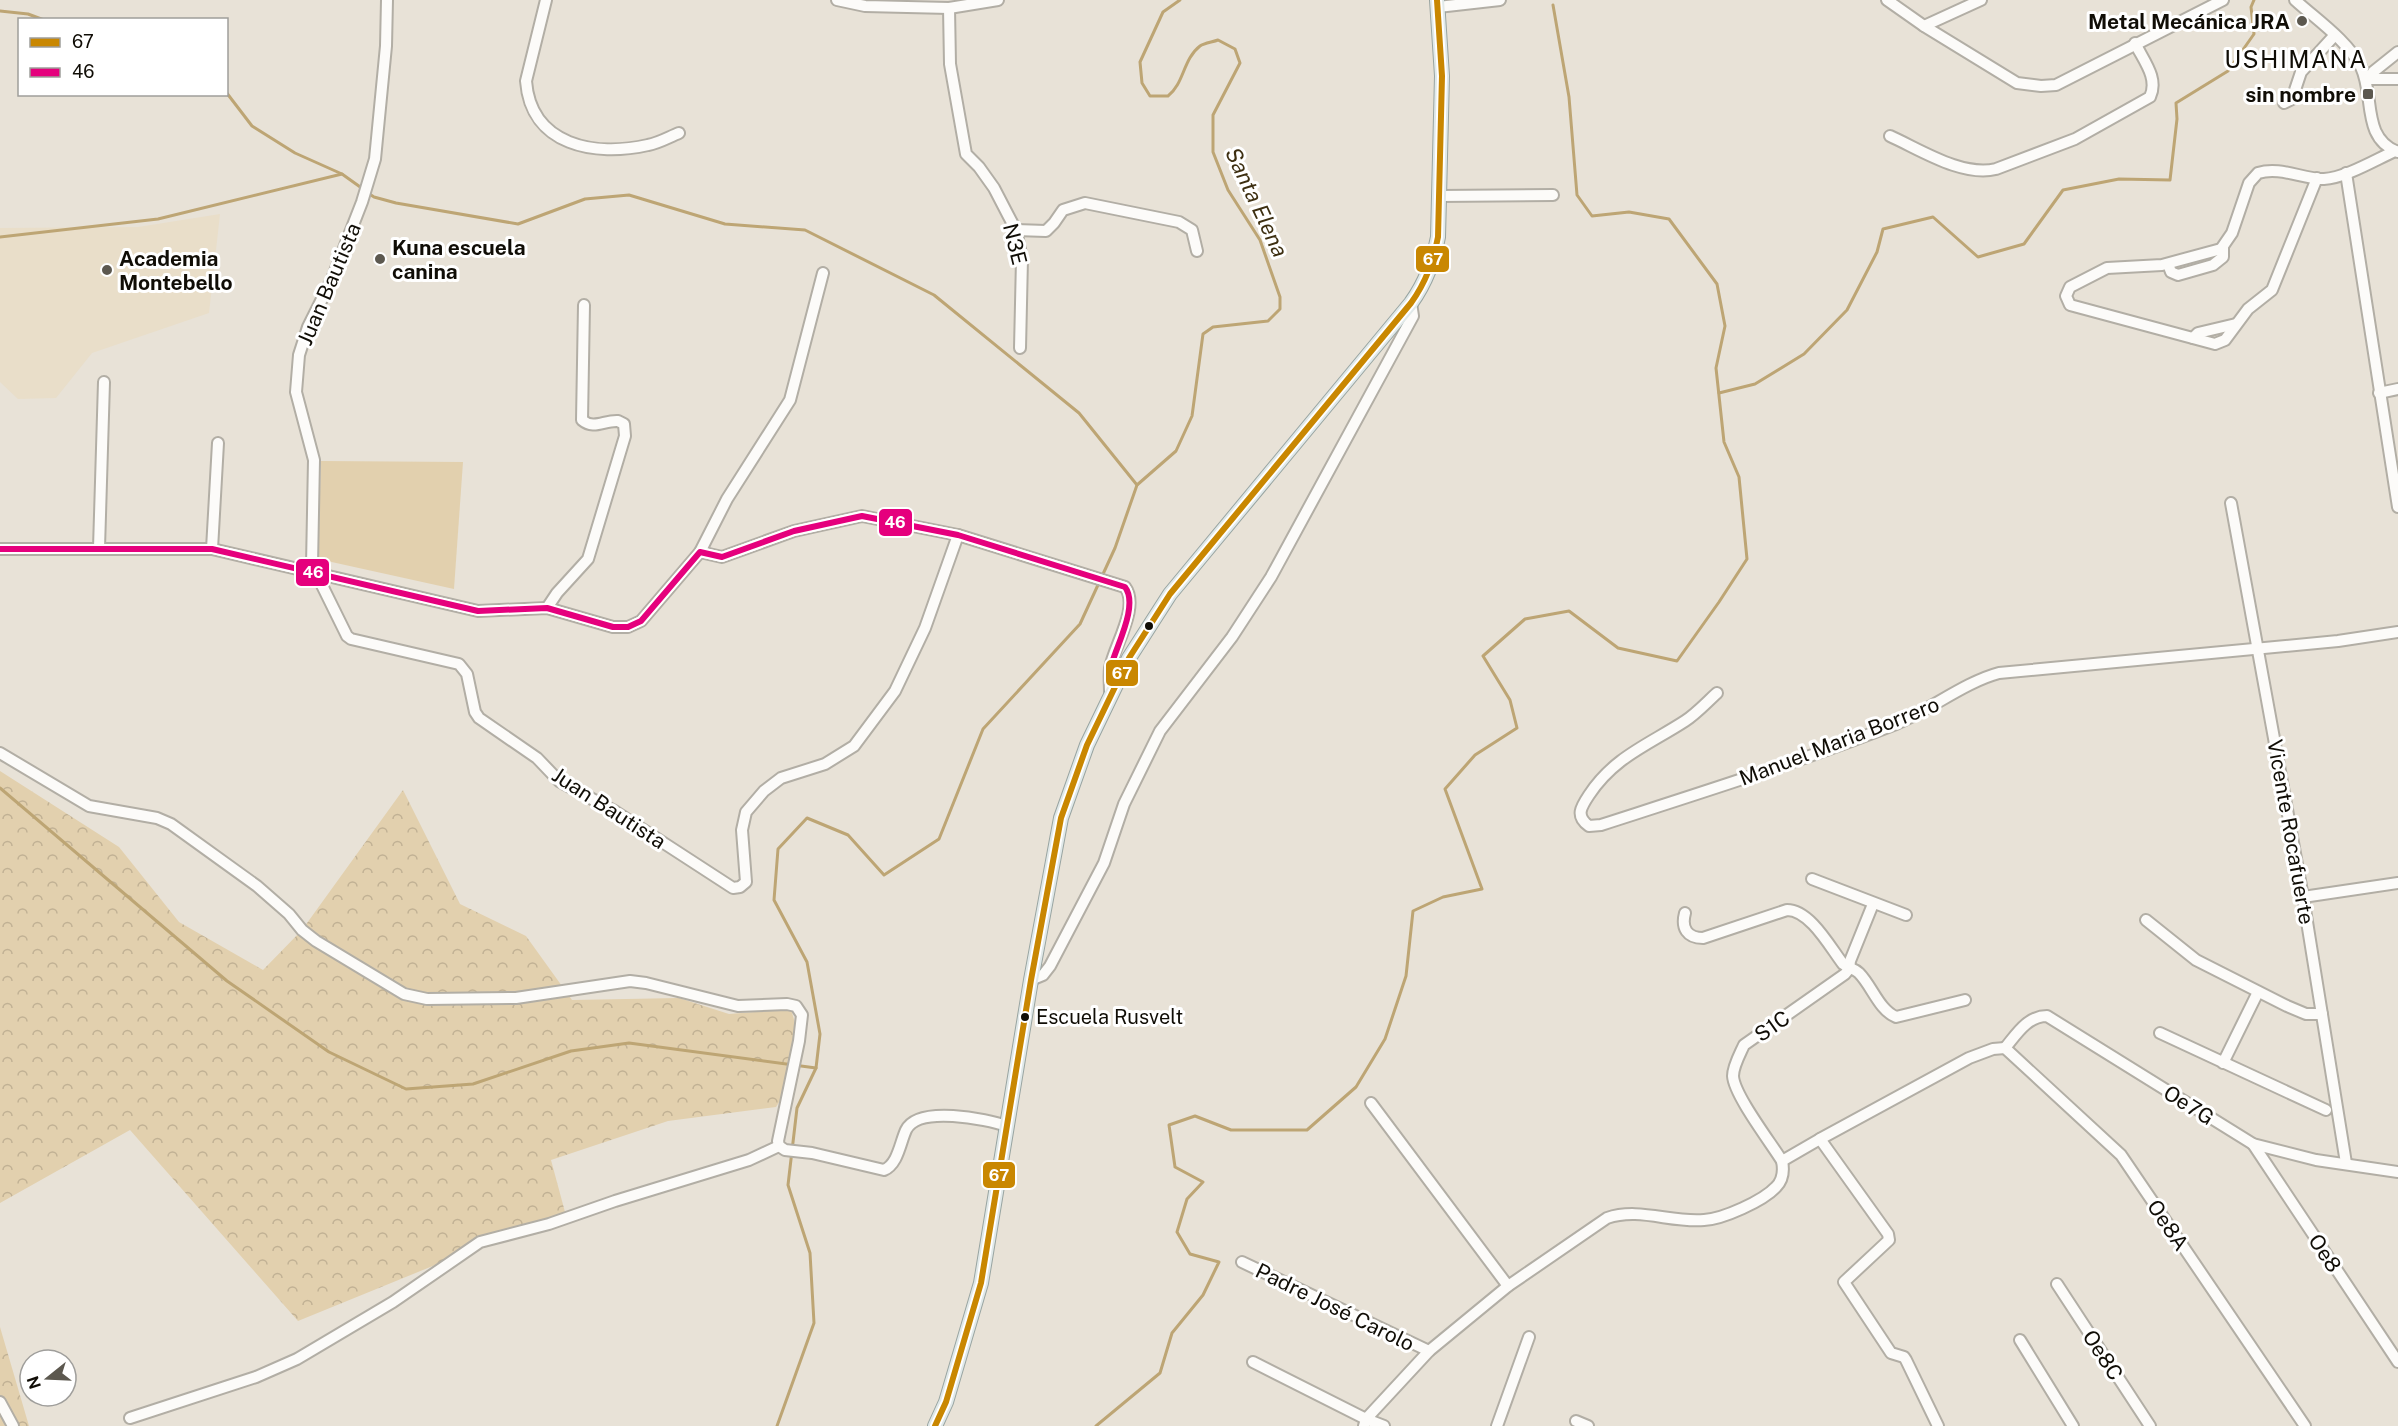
<svg xmlns="http://www.w3.org/2000/svg" width="2398" height="1426" font-family="'Public Sans',sans-serif">
	<defs>
		<pattern id="forest-crowns" width="20" height="18" patternUnits="userSpaceOnUse" patternTransform="scale(1.5)"><rect width="20" height="18" fill="#e2d0ae"/><path d="M2 6a3 3 0 1 1 6 0M12 15a3 3 0 1 1 6 0" fill="none" stroke="#c1b194"/></pattern>
	</defs>
	<rect width="100%" height="100%" fill="#e8e2d7"/>
	<!-- built -->
	<path fill="#e9dec9" d="M220 214 209 313 92 353 56 398 18 399 0 382V228L138 227Z"/>
	<!-- forest -->
	<g fill="url(#forest-crowns)">
		<path d="M0 771 119 847 179 922 263 970 302 930 403 790 460 904 526 936 572 1000 679 998 729 1014 791 1009 800 1041 793 1080 776 1107 668 1121 551 1160 565 1212 298 1321 130 1130 0 1203Z"/>
		<path d="M0 1327 29 1426H0Z"/>
	</g>
	<!-- park -->
	<path fill="#e2d0ae" d="M321 461 463 462 454 589 318 559Z"/>
	<g fill="none" stroke-linecap="round" stroke-linejoin="round">
		<!-- stream -->
		<g stroke="#bda574" stroke-width="3">
			<path d="M0 11 28 14 44 20"/>
			<path d="M226 92 252 126 295 153 342 174"/>
			<path d="M368 193 374 197 396 203 518 224 585 199 629 195 725 224 805 230 934 295 1079 413 1137 485"/>
			<path d="M0 237 158 219 342 174 363 189"/>
			<path d="M1719 393 1755 384 1804 354 1847 310 1877 252 1883 229 1933 217 1978 257 2024 244 2063 190 2119 179 2170 180 2177 119 2176 103 2228 71 2254 34 2251 7 2254 0"/>
			<path d="M0 788 227 981 329 1052 406 1089 473 1084 571 1051 629 1043 816 1068"/>
			<path d="M777 1426 814 1323 810 1253 788 1185 797 1108 816 1068 820 1034 807 962 774 900 778 849 807 818 848 835 884 875 939 839 983 729 1080 624 1115 548 1137 485 1176 451 1192 416 1203 334 1213 327 1268 321 1280 309V297L1260 240 1228 190 1213 152V115L1240 63 1235 49 1218 40C1213 42 1204 43 1200 46 1183 59 1184 84 1168 96H1150L1142 83 1140 62 1163 12 1180 0"/>
			<path d="M1096 1426 1160 1373 1172 1333 1203 1295 1219 1262 1190 1254 1177 1232 1187 1199 1203 1182 1175 1167 1169 1125 1195 1116 1231 1130H1307L1356 1087 1385 1039 1406 976 1413 911 1443 897 1482 889 1445 789 1475 755 1517 728 1510 700 1483 656 1525 619 1569 611 1618 648 1677 661 1719 602 1747 559 1739 477 1724 442 1716 368 1725 326 1717 284 1669 219 1629 212 1592 216 1577 195 1569 97 1553 5"/>
		</g>
		<!-- minor casing -->
		<g stroke="#b2aea5" stroke-width="14">
			<g id="minor">
				<path d="M387 0 386 46 375 159 362 202 332 279 308 327 299 355 296 392 314 460 312 565 347 636 351 639 459 664 467 674 475 712 479 718 537 758 559 781 616 812 733 888 740 887 746 882 742 830 746 812 764 791 781 778 825 764 854 746 895 691 925 628 958 535"/>
				<path d="M546 0 526 81C531 146 595 157 648 145 659 143 669 137 679 133"/>
				<path d="M837 0 865 6 949 8 998 0"/>
				<path d="M1887 0 1924 26 2017 83 2041 86 2056 85 2223 0"/>
				<path d="M2295 0C2317 20 2347 40 2361 67 2375 96 2361 138 2398 152"/>
				<path d="M1438 7 1500 0"/>
				<path d="M949 8 950 64 966 154 979 167 994 188 1008 215 1016 230 1022 259 1020 348"/>
				<path d="M1924 26 1981 0"/>
				<path d="M2366 79H2398"/>
				<path d="M2369 79 2373 72 2398 52"/>
				<path d="M2284 103 2292 99 2301 72 2334 36"/>
				<path d="M1890 136C1921 150 1962 177 1996 169L2075 139 2150 97C2159 78 2143 60 2135 43"/>
				<path d="M2346 173 2398 507"/>
				<path d="M2317 178 2272 290 2248 309 2225 340 2215 344 2070 305 2066 296 2070 287 2107 268 2162 265 2221 249 2232 233 2249 183 2258 173C2280 166 2302 179 2324 179 2345 178 2375 160 2395 151"/>
				<path d="M1439 196 1553 195"/>
				<path d="M1016 230 1046 231 1054 223 1063 210 1085 203 1179 222 1192 230 1197 251"/>
				<path d="M2168 264 2171 272 2178 275 2213 265 2223 257V247"/>
				<path d="M2193 338 2198 333 2236 324"/>
				<path d="M2379 393 2398 389"/>
				<path d="M2231 503 2303 897 2346 1163"/>
				<path d="M99 548 104 382"/>
				<path d="M0 549H212L478 611 547 608 613 627H628L641 621 700 552 722 557 794 531 862 516 958 535 1125 587C1140 607 1114 646 1110 668 1109 676 1110 685 1110 692"/>
				<path d="M212 549 218 443"/>
				<path d="M700 552 727 499 790 400 823 273"/>
				<path d="M547 608 557 593 588 559 625 436 624 424 618 421C604 420 594 430 582 420L584 305"/>
				<path d="M1717 693C1706 703 1696 714 1685 721 1648 745 1614 757 1589 795 1581 807 1575 816 1589 826L1601 825C1700 793 1799 762 1896 724 1930 710 1965 682 1999 673L2338 641 2398 632"/>
				<path d="M0 753 89 806 157 818 171 824 257 886 289 914 302 930 316 941 404 994 427 999 516 998 630 981 646 983 738 1006 787 1004 796 1006 802 1015 799 1041 778 1141 779 1146 785 1150 812 1153 884 1170C898 1164 900 1143 906 1130 918 1105 986 1119 1007 1126"/>
				<path d="M1812 879 1906 915"/>
				<path d="M2303 897 2398 883"/>
				<path d="M1685 913C1681 928 1687 938 1703 938L1787 910C1810 910 1830 947 1843 964 1849 969 1854 968 1859 973 1872 986 1879 1010 1896 1017L1965 1000"/>
				<path d="M2146 920 2196 960 2287 1006 2306 1014H2322"/>
				<path d="M1031 980 1043 975 1050 966 1104 863 1124 804 1160 731 1232 637 1271 577 1413 316 1411 303"/>
				<path d="M2160 1033 2326 1110"/>
				<path d="M2005 1048 2121 1155 2305 1426"/>
				<path d="M2005 1048C2016 1035 2027 1016 2047 1016L2253 1144 2316 1160 2398 1172"/>
				<path d="M2223 1063 2258 992"/>
				<path d="M1371 1103 1508 1286"/>
				<path d="M1820 1139 1969 1058 1993 1049 2005 1048"/>
				<path d="M2253 1144 2398 1362"/>
				<path d="M1782 1161 1820 1139 1888 1234 1889 1240 1844 1282 1891 1353 1904 1357 1906 1360 1938 1426"/>
				<path d="M1242 1262 1429 1351"/>
				<path d="M2057 1284 2150 1426"/>
				<path d="M2020 1340 2073 1426"/>
				<path d="M1253 1362 1366 1419 1384 1426"/>
				<path d="M0 1402 13 1426"/>
				<path d="M130 1418 256 1377 297 1359 393 1302 480 1242 549 1224 615 1201 749 1160 779 1146"/>
				<path d="M1576 1421 1588 1426"/>
				<path d="M1364 1426 1366 1419 1429 1351 1508 1286 1607 1218C1639 1207 1671 1223 1704 1220 1723 1219 1763 1201 1776 1187 1783 1180 1784 1171 1782 1161 1771 1143 1734 1095 1733 1076 1733 1066 1740 1054 1744 1045L1845 974 1849 969 1850 961 1873 904"/>
				<path d="M1497 1426 1529 1337"/>
			</g>
		</g>
		<!-- major casing -->
		<g stroke="#98a4a1" stroke-width="16">
			<path id="major" d="M935 1426 946 1402 981 1283 1031 980 1061 818 1087 745 1129 658 1170 594 1411 303C1426 282 1433 262 1438 237L1442 76 1437 0"/>
		</g>
		<!-- minor -->
		<use href="#minor" stroke="#fcfbf9" stroke-width="10"/>
		<!-- major -->
		<use href="#major" stroke="#e1e9e9" stroke-width="14"/>
		<!-- bus-1 casing -->
		<g stroke="#fff" stroke-width="10">
			<path id="bus-1" d="M935 1426 946 1402 981 1283 1031 980 1061 818 1087 745 1129 658 1170 594 1411 303C1426 282 1433 262 1438 237L1442 76 1437 0"/>
		</g>
		<!-- bus-2 casing -->
		<g stroke="#fff" stroke-width="10">
			<path id="bus-2" d="M0 549H212L478 611 547 608 613 627H628L641 621 700 552 722 557 794 531 862 516 958 535 1125 587C1138 604 1119 641 1113 660"/>
		</g>
		<!-- bus-1 -->
		<use href="#bus-1" stroke="#c98701" stroke-width="6"/>
		<!-- bus-2 -->
		<use href="#bus-2" stroke="#e5007d" stroke-width="6"/>
	</g>
	<!-- markers -->
	<g fill="#5c584f" stroke="#fff" stroke-width="2">
		<circle cx="2302" cy="21" r="6"/>
		<rect x="2362" y="88" width="12" height="12" rx="3"/>
		<circle cx="380" cy="259" r="6"/>
		<circle cx="107" cy="270" r="6"/>
	</g>
	<g fill="#100d06" stroke="#fff" stroke-width="2">
		<circle cx="1149" cy="626" r="5"/>
		<circle cx="1025" cy="1017" r="5"/>
	</g>
	<g text-anchor="middle" dominant-baseline="central" stroke-width="6" stroke-linejoin="round" paint-order="stroke">
		<!-- bus labels -->
		<g font-size="20" fill="#100d06" stroke="#fff" text-anchor="start">
			<text x="1036" y="1017">Escuela Rusvelt</text>
		</g>
		<!-- poi labels -->
		<g font-size="21" font-weight="bold" fill="#100d06" stroke="#fff" text-anchor="end">
			<text x="2290" y="21">Metal Mecánica JRA</text>
			<text x="2356" y="94">sin nombre</text>
			<text x="392" y="247" text-anchor="start">Kuna escuela<tspan x="392" dy="24">canina</tspan></text>
			<text x="119" y="258" text-anchor="start">Academia<tspan x="119" dy="24">Montebello</tspan></text>
		</g>
		<!-- street labels -->
		<g font-size="21" fill="#100d06" stroke="#fff">
			<text transform="translate(1015 244) rotate(76)">N3E</text>
			<text transform="translate(329 284) rotate(-67)">Juan Bautista</text>
			<text transform="translate(1839 741) rotate(-21)">Manuel Maria Borrero</text>
			<text transform="translate(609 808) rotate(33)">Juan Bautista</text>
			<text transform="translate(2291 832) rotate(80)">Vicente Rocafuerte</text>
			<text transform="translate(1772 1026) rotate(-35)">S1C</text>
			<text transform="translate(2189 1105) rotate(32)">Oe7G</text>
			<text transform="translate(2168 1225) rotate(56)">Oe8A</text>
			<text transform="translate(2325 1253) rotate(56)">Oe8</text>
			<text transform="translate(1335 1307) rotate(26)">Padre José Carolo</text>
			<text transform="translate(2103 1355) rotate(57)">Oe8C</text>
		</g>
		<!-- water labels -->
		<g font-size="22" font-style="italic" fill="#3d2f11" stroke="#fff">
			<text transform="translate(1257 202) rotate(65)">Santa Elena</text>
		</g>
		<!-- quarter labels -->
		<g font-size="24" letter-spacing="1.5" fill="#100d06" stroke="#fff">
			<text x="2296" y="59">USHIMANA</text>
		</g>
	</g>
	<g stroke="#fff" stroke-width="2">
		<rect x="1415" y="245" width="35" height="28" rx="6" fill="#c98701"/>
		<rect x="878" y="508" width="35" height="29" rx="6" fill="#e5007d"/>
		<rect x="295" y="558" width="35" height="29" rx="6" fill="#e5007d"/>
		<rect x="1105" y="659" width="34" height="28" rx="6" fill="#c98701"/>
		<rect x="982" y="1161" width="34" height="28" rx="6" fill="#c98701"/>
	</g>
	<g font-size="16" text-anchor="middle" font-weight="bold" fill="#fff">
		<text x="1433" y="265">67</text>
		<text x="895" y="528">46</text>
		<text x="313" y="578">46</text>
		<text x="1122" y="679">67</text>
		<text x="999" y="1181">67</text>
	</g>
	<!-- legend -->
	<rect x="18" y="18" width="210" height="78" fill="#ffffff" stroke="#9f9e9b" stroke-width="1.5"/>
	<rect x="30" y="38" width="30" height="9" fill="#c98701" stroke="#9f9e9b" stroke-width="1.5"/>
	<text x="72" y="48" font-size="18" fill="#100d06">67</text>
	<rect x="30" y="68" width="30" height="9" fill="#e5007d" stroke="#9f9e9b" stroke-width="1.5"/>
	<text x="72" y="78" font-size="18" fill="#100d06">46</text>
	<!-- north arrow -->
	<g transform="translate(48 1378) rotate(252)"><circle r="28" fill="#ffffff" stroke="#9f9e9b" stroke-width="1.5"/>
	<path d="M0-4.5L10 22L0 15L-10 22Z" fill="#5c584f"/>
	<text y="-9" font-size="16" font-weight="bold" text-anchor="middle" fill="#100d06">N</text>
	</g>
</svg>
